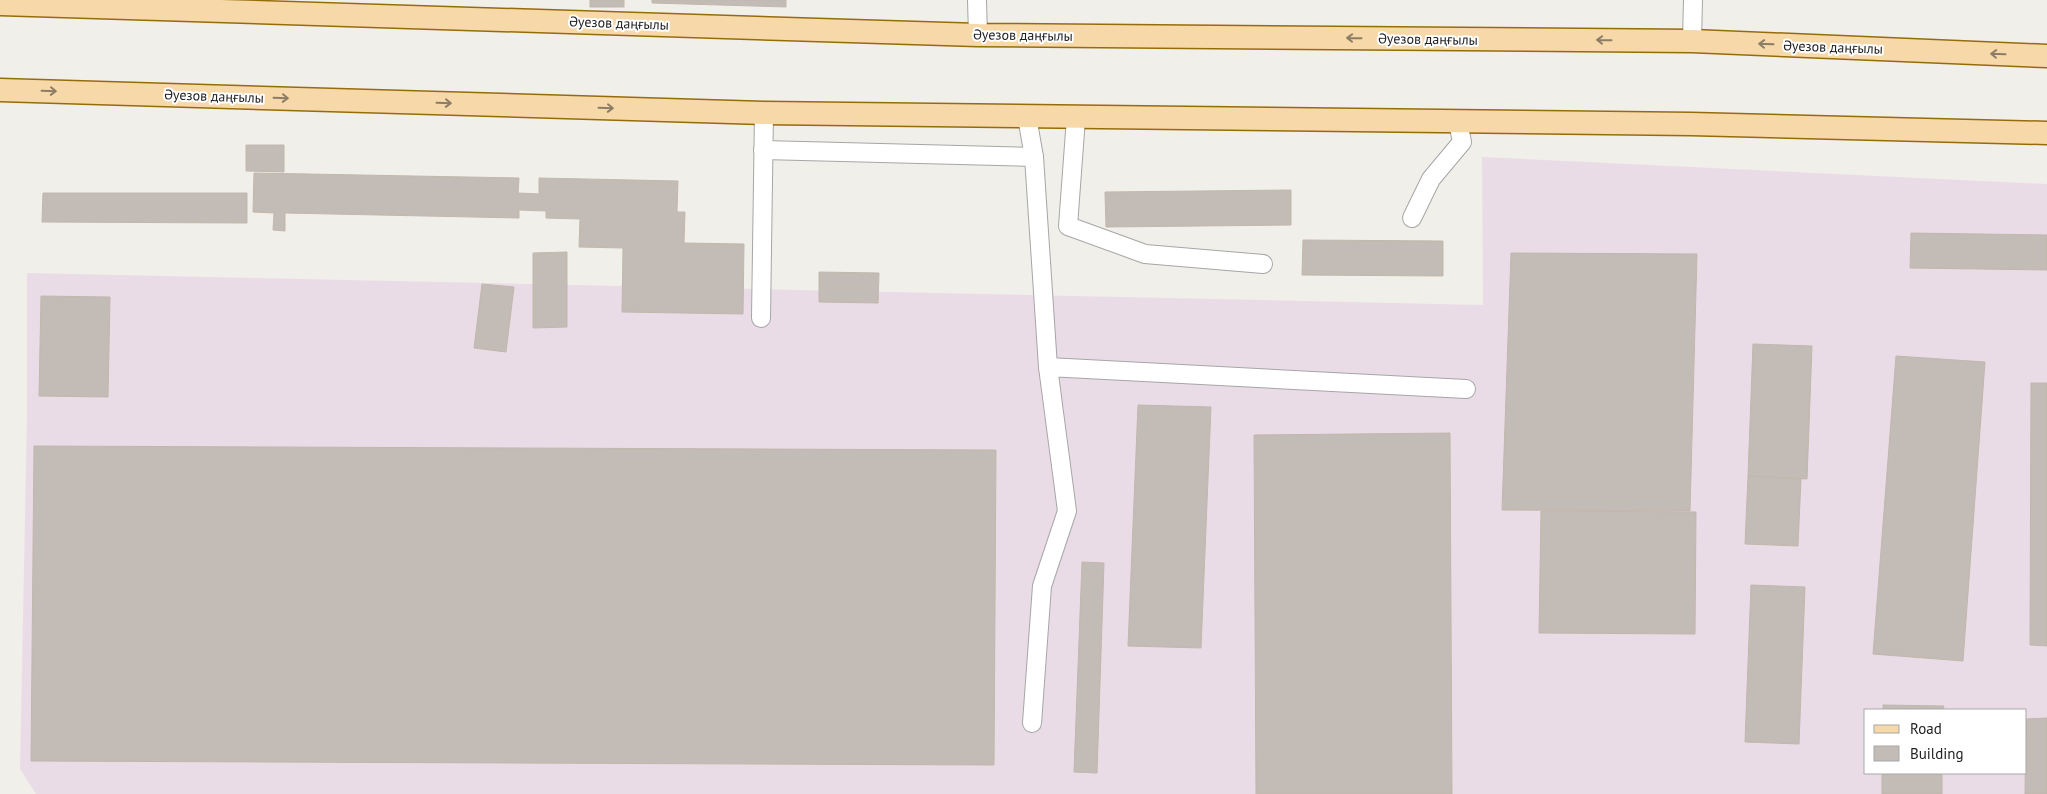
<svg xmlns="http://www.w3.org/2000/svg" width="2047" height="794" font-family="'PT Sans',sans-serif">
	<rect width="100%" height="100%" fill="#f1efe9"/>
	<!-- industrial -->
	<path fill="#eadce7" fill-rule="evenodd" d="M1482 157 2047 184V794H36L20 769 27 415V273L1483 305ZM1866 710H2026V773H1866Z"/>
	<!-- building -->
	<g fill="#c2bbb6" stroke="#c2b7ac">
		<rect x="590" y="0" width="34" height="7"/>
		<path d="M652 0H786V7L652 3Z"/>
		<path d="M246 145H284V172L246 171Z"/>
		<path d="M254 173 519 178 518 193 539 194V178L678 181 677 212H685L684 243 744 244 743 314 622 312 623 248 579 247 580 219 546 218V211L519 210V218L285 213V231L273 230 274 213 253 212Z"/>
		<path d="M1291 190V225L1106 227 1105 192Z"/>
		<path d="M43 193H247V223L42 222Z"/>
		<path d="M1911 233 2047 235V270L1910 268Z"/>
		<path d="M1303 240 1443 241V276L1302 275Z"/>
		<path d="M567 252V327L533 328V253Z"/>
		<path d="M1511 253 1697 254 1690 511 1502 510Z"/>
		<path d="M819 272 879 273 878 303 819 302Z"/>
		<path d="M482 284 514 287 506 352 474 348Z"/>
		<path d="M41 296 110 297 108 397 39 396Z"/>
		<path d="M1753 344 1812 346 1807 479 1748 476Z"/>
		<path d="M1896 356 1985 362 1963 661 1873 654Z"/>
		<path d="M2031 383H2047V646L2030 645Z"/>
		<path d="M1138 405 1211 407 1201 648 1128 646Z"/>
		<path d="M1450 433 1452 794H1256L1254 435Z"/>
		<path d="M34 446 996 450 994 765 31 761Z"/>
		<path d="M1748 476 1801 479 1798 546 1745 544Z"/>
		<path d="M1541 511 1696 512 1695 634 1539 633Z"/>
		<path d="M1082 562 1104 563 1097 773 1074 772Z"/>
		<path d="M1751 585 1805 587 1799 744 1745 742Z"/>
		<path d="M1883 705 1944 706 1943 710H1883Z"/>
		<path d="M2047 718V794H2025L2026 719Z"/>
		<rect x="1882" y="773" width="60" height="21"/>
	</g>
	<g fill="none" stroke-linecap="round" stroke-linejoin="round">
		<!-- minor casing -->
		<g stroke="#a6a6a6" stroke-width="20">
			<g id="minor">
				<path d="M977 0 978 35"/>
				<path d="M1692 41 1693 0"/>
				<path d="M1027 117 1034 157 1048 367"/>
				<path d="M1076 118 1068 226 1145 254 1263 264"/>
				<path d="M763 150 1034 157"/>
				<path d="M1412 218 1431 179 1462 142 1458 122"/>
				<path d="M761 318 764 113"/>
				<path d="M1032 723 1042 586 1067 511 1048 367 1466 389"/>
			</g>
		</g>
		<!-- major casing -->
		<g stroke="#966c0a" stroke-width="25">
			<g id="major">
				<path d="M0 4 978 35 1692 41 2047 56"/>
				<path d="M0 90 764 113 1691 124 2047 133"/>
			</g>
		</g>
		<!-- minor -->
		<use href="#minor" stroke="#fff" stroke-width="18"/>
		<!-- major -->
		<use href="#major" stroke="#f7d8a9" stroke-width="22"/>
	</g>
	<!-- one-way arrows -->
	<defs><path id="oneway-shaft" d="M-6 0H5M1.5-3L5.5 0L1.5 3" fill="none" stroke-width="1.6" stroke-linecap="round" stroke-linejoin="round" transform="scale(1.25)"/></defs>
	<g stroke="#8c7d66">
		<use href="#oneway-shaft" transform="translate(1354 38) rotate(-179)"/>
		<use href="#oneway-shaft" transform="translate(1604 40) rotate(-179)"/>
		<use href="#oneway-shaft" transform="translate(1766 44) rotate(-178)"/>
		<use href="#oneway-shaft" transform="translate(1998 54) rotate(-178)"/>
		<use href="#oneway-shaft" transform="translate(49 91) rotate(2)"/>
		<use href="#oneway-shaft" transform="translate(281 98) rotate(2)"/>
		<use href="#oneway-shaft" transform="translate(444 103) rotate(2)"/>
		<use href="#oneway-shaft" transform="translate(606 108) rotate(2)"/>
	</g>
	<g text-anchor="middle" dominant-baseline="central" stroke-width="4" stroke-linejoin="round" paint-order="stroke">
		<!-- street labels -->
		<g font-size="14" fill="#222" stroke="#fff">
			<text transform="translate(619 23) rotate(2)">Әуезов даңғылы</text>
			<text transform="translate(1023 35) rotate(1)">Әуезов даңғылы</text>
			<text transform="translate(1428 39) rotate(1)">Әуезов даңғылы</text>
			<text transform="translate(1833 47) rotate(2)">Әуезов даңғылы</text>
			<text transform="translate(214 96) rotate(2)">Әуезов даңғылы</text>
		</g>
	</g>
	<!-- legend -->
	<rect x="1864" y="709" width="162" height="65" fill="#ffffff" stroke="#a7a7a7"/>
	<rect x="1874" y="725" width="25" height="8" fill="#f7d8a9" stroke="#a7a7a7"/>
	<text x="1910" y="734" font-size="15" fill="#222222">Road</text>
	<rect x="1874" y="746" width="25" height="15" fill="#c2bbb6" stroke="#a7a7a7"/>
	<text x="1910" y="759" font-size="15" fill="#222222">Building</text>
</svg>
